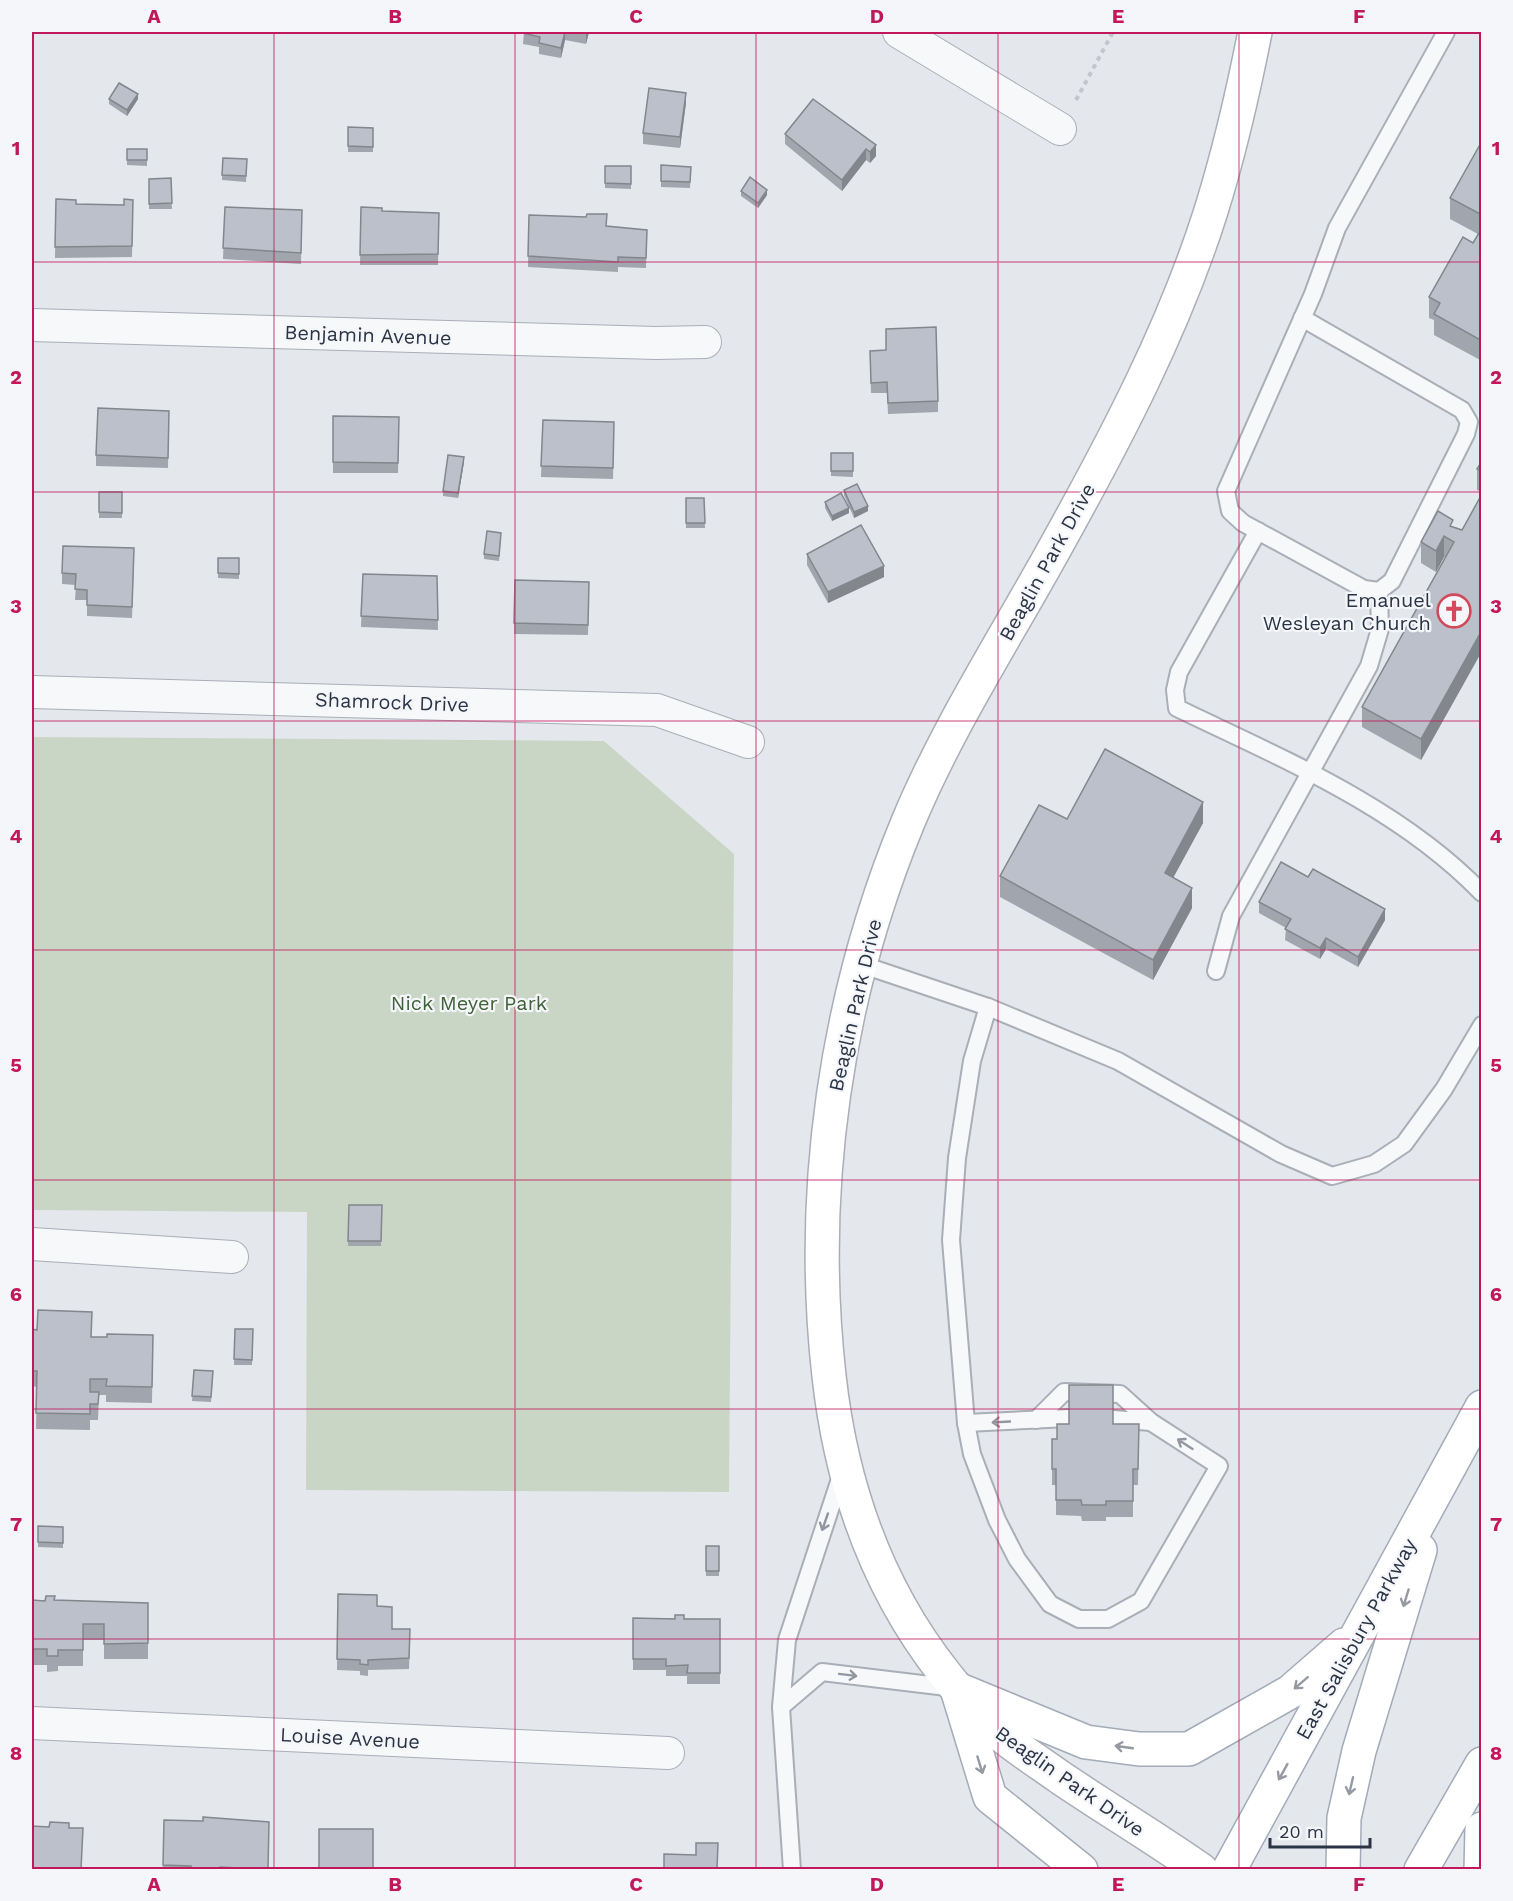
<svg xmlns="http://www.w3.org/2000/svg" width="1513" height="1901" font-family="'Work Sans',sans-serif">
	<rect width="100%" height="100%" fill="#e4e7ec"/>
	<!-- green -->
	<path fill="#c9d6c5" d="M32 737 604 741 734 854 729 1492 306 1490 307 1212 32 1210Z"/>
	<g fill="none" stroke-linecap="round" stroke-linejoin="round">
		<!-- lane casing -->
		<g stroke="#a9aeb7" stroke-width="20">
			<g id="lane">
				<path d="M1302 318 1462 410 1469 422 1466 434 1392 581 1379 591 1364 589 1243 523 1230 511 1226 491 1313 294 1337 228 1446 32"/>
				<path d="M1258 531 1179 672 1175 690 1177 708C1283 759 1399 807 1482 893"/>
				<path d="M860 964 988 1007 1118 1061 1281 1154 1332 1176 1374 1164 1404 1144 1444 1089 1482 1025"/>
				<path d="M1216 971 1231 916 1369 666 1380 629 1379 591"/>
				<path d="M988 1007 972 1061 957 1158 951 1240 966 1423 972 1454 997 1520 1017 1559 1050 1604 1079 1619H1108L1141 1601 1219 1466 1151 1422 1120 1394 1064 1392 1036 1420"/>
				<path d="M1113 1419 1151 1422"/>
				<path d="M966 1423 1069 1418"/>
				<path d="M781 1707 822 1672 955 1688"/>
				<path d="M792 1870 781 1707 787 1640 842 1473"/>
			</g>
		</g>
		<!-- street casing -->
		<g stroke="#a9aeb7" stroke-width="34">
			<g id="street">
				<path d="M899 32 1060 129"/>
				<path d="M32 325 656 343 705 342"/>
				<path d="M32 692 657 710 748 742"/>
				<path d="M32 1244 232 1257"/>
				<path d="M32 1723 668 1753"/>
			</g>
		</g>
		<!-- secondary casing -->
		<g stroke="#a9aeb7" stroke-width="36">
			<path id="secondary" d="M1201 1870C1155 1838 1107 1809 1061 1778 1036 1760 1008 1743 986 1722 971 1708 958 1690 945 1674 877 1588 841 1484 829 1376 808 1189 836 996 908 822 948 726 1006 637 1056 546 1115 440 1173 330 1210 214 1229 154 1243 93 1255 32"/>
		</g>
		<!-- primary casing -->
		<g stroke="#a3abb8" stroke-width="36">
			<g id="primary">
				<path d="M957 1689 1086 1742 1139 1749H1189L1290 1692 1344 1645"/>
				<path d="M957 1689 990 1797 1081 1870"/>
				<path d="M1229 1870 1482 1407"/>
				<path d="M1343 1870 1344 1818 1359 1751 1420 1550"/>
				<path d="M1421 1870 1482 1764"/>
				<path d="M1481 1870 1482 1829"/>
			</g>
		</g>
		<!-- path -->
		<path stroke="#c2c5cb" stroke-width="4" stroke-dasharray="4.5 4.5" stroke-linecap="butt" d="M1076 100 1113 32"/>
		<!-- lane -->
		<use href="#lane" stroke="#f7f8fa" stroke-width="16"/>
		<!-- street -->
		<use href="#street" stroke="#f7f8fa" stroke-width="32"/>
		<!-- secondary -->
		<use href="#secondary" stroke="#fff" stroke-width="33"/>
		<!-- primary -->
		<use href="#primary" stroke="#fff" stroke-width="33"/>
	</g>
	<!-- wall -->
	<g fill="#a1a5ae">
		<path d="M524 32H589L586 44 565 40 561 58 539 54V47L523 44Z"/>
		<path d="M109 99H138L127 116 109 104Z"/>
		<path d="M813 99 876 156 870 163 866 160 842 191 785 144V134Z"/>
		<path d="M686 103 680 148 643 144V133Z"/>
		<path d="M348 127 373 128V152H348Z"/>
		<path d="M1482 141V361L1434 335V320L1429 318V297L1473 243 1478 234 1450 219V198Z"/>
		<path d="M127 149H147V166L127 165Z"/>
		<path d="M223 158 247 159 246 182 222 180Z"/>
		<path d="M661 165 691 167 690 188 661 187Z"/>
		<path d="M605 166H631V189L605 188Z"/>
		<path d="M171 178 172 209H149V179Z"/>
		<path d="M741 191 767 195 758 208 741 196Z"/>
		<path d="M56 199 76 204 124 205 133 200 132 257 55 258Z"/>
		<path d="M225 207 302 210 301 264 223 259Z"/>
		<path d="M361 207 382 211 439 213 438 265H360Z"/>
		<path d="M529 215 607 226 647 230 646 268 618 267V272L528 267Z"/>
		<path d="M870 351 938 401V412L888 414 887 393H871Z"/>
		<path d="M169 411 168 468 96 466V455Z"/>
		<path d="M333 416 399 417 398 473H333Z"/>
		<path d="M543 420 614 422 613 479 541 477Z"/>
		<path d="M831 453H853V477L831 476Z"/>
		<path d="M1482 461V492L1477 490V469Z"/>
		<path d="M464 462 458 498 443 496V491Z"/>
		<path d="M844 490 868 511 854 518 844 495Z"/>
		<rect x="99" y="492" width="23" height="26"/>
		<path d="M1482 494V651L1421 760 1362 727V707L1445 557H1444L1436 572 1421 563V542L1453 527 1462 530Z"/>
		<path d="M686 498H704L705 528H686Z"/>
		<path d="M825 502 849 513 832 521 825 508Z"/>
		<path d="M501 538 499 561 484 559V554Z"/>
		<path d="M807 554 884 577 828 603 807 565Z"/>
		<path d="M218 558H239V579L218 578Z"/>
		<path d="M134 559 132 618 87 616V600H75L76 585 62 584V573Z"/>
		<path d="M363 574 437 576 438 630 361 627Z"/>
		<path d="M515 580 589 582 588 635 514 634Z"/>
		<path d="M1067 819 1203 823 1173 877 1192 908 1153 980 1000 897V876Z"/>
		<path d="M1308 877 1385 920 1358 967 1326 949 1320 959 1285 940 1286 928 1259 913V902Z"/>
		<path d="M349 1205H382L381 1246H348Z"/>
		<path d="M32 1329 92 1337H107L153 1335 152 1403 106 1402V1395H99L98 1420H90V1430L36 1429 37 1387 32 1386Z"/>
		<path d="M235 1329H253L252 1365H234Z"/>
		<path d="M194 1370 213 1376 211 1402 192 1401Z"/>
		<path d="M1069 1424H1139L1138 1485H1133V1517H1106V1521H1082L1081 1516 1056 1515V1485H1052V1439H1057Z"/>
		<path d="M63 1527V1548L38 1547V1542Z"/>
		<rect x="706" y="1546" width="13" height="30"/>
		<path d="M338 1594 377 1606 392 1629 410 1640 409 1669 368 1670V1676L360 1675V1671L337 1670Z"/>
		<path d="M32 1600 148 1603V1659H104V1640H83V1666H58V1671L47 1672V1665H32Z"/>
		<path d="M633 1618 720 1619V1684H687V1676H666V1670H633Z"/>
		<path d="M164 1820 268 1869H163Z"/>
	</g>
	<!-- shaded-wall -->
	<g fill="#83868d">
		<path d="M565 32V40L561 58V48Z"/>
		<path d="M586 32H589L586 44Z"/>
		<path d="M686 93V103L680 148V137Z"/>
		<path d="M138 94V99L127 116V110Z"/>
		<path d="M876 145V156L870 163V152Z"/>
		<path d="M866 149V160L842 191V180Z"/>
		<path d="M767 190V195L758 208V203Z"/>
		<path d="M464 457V462L458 498V493Z"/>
		<path d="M868 506V511L854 518V512Z"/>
		<path d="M849 508V513L832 521V516Z"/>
		<path d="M1444 536V557L1436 572V551Z"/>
		<path d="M884 566V577L828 603V592Z"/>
		<path d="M1482 630V651L1421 760V739Z"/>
		<path d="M1203 802V823L1165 893V873Z"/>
		<path d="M1192 888V908L1153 980V960Z"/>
		<path d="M1385 909V920L1358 967V957Z"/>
		<path d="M1326 938V949L1320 959V948Z"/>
	</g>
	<!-- building -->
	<g fill="#bbc0ca" stroke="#83868d" stroke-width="1.5">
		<path d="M524 32H565L561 48 539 43 540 37 523 33Z"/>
		<path d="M119 83 138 94 127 110 109 99Z"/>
		<path d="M649 88 686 93 680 137 643 133Z"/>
		<path d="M813 99 876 145 870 152 866 149 842 180 785 134Z"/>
		<path d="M348 127 373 128V147L348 146Z"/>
		<path d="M1482 141V215L1450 198Z"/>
		<rect x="127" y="149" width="20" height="11"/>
		<path d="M223 158 247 159 246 176 222 175Z"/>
		<path d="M661 165 691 167 690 182 661 181Z"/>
		<path d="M605 166H631V184L605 183Z"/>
		<path d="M750 177 767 190 758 203 741 191Z"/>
		<path d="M171 178 172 203 149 204V179Z"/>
		<path d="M56 199 76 200V204L124 205V199L133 200 132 246 55 247Z"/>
		<path d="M225 207 302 210 301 253 223 248Z"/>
		<path d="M361 207 382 208V211L439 213 438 254 360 255Z"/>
		<path d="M587 214H607L606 226 647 230 646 258 618 257V262L528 256 529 215 586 217Z"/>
		<path d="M1482 228V341L1434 314 1440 303 1429 297 1463 237 1473 243Z"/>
		<path d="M936 327 938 401 888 403 887 382 871 383 870 351 886 350V329Z"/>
		<path d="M98 408 169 411 168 458 96 455Z"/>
		<path d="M333 416 399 417 398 463 333 462Z"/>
		<path d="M543 420 614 422 613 468 541 466Z"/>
		<rect x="831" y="453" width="22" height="18"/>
		<path d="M448 455 464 457 458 493 443 491Z"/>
		<path d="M1482 461V471L1477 469Z"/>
		<path d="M857 484 868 506 854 512 844 490Z"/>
		<path d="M99 492H122V513L99 512Z"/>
		<path d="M841 493 849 508 832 516 825 502Z"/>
		<path d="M1482 494V630L1421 739 1362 707 1454 542 1444 536 1436 551 1421 542 1438 511 1453 520 1450 526 1462 530Z"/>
		<path d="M686 498H704L705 523H686Z"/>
		<path d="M861 525 884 566 828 592 807 554Z"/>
		<path d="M487 531 501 533 499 556 484 554Z"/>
		<path d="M63 546 134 548 132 607 87 605V590L75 589 76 574 62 573Z"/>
		<path d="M218 558H239V574L218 573Z"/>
		<path d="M363 574 437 576 438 620 361 616Z"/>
		<path d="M515 580 589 582 588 625 514 623Z"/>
		<path d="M1105 749 1203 802 1165 873 1192 888 1153 960 1000 876 1039 805 1067 819Z"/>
		<path d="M1281 862 1308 877 1313 869 1385 909 1358 957 1326 938 1320 948 1285 929 1291 919 1259 902Z"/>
		<path d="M349 1205H382L381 1241H348Z"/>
		<path d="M38 1310 92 1312 91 1337H107V1334L153 1335 152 1387 106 1386 107 1379H90V1392H99L98 1404H90V1414L36 1413 37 1371H32V1329L37 1330Z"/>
		<path d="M235 1329H253L252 1360 234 1359Z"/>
		<path d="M194 1370 213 1371 211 1397 192 1396Z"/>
		<path d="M1069 1385H1113V1424H1139L1138 1469H1133V1501H1106V1505H1082L1081 1500H1056V1469H1052V1439H1057V1424H1069Z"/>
		<path d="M38 1526 63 1527V1543L38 1542Z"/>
		<rect x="706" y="1546" width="13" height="25"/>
		<path d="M338 1594 377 1595V1606L392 1607V1629H410L409 1658 368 1660V1665L360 1664V1660L337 1659Z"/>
		<path d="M46 1596H55L54 1600 148 1603V1643L104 1644V1624H83V1650H58V1656H47V1649H32V1600L45 1601Z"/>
		<path d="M675 1615H684V1619H720V1673H687L688 1665 666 1666V1659H633V1618L675 1619Z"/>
		<path d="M203 1817 269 1822 268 1869H237V1868L220 1867V1869H191V1866L163 1865 164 1820 203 1821Z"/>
		<path d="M50 1822 69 1823V1828H83L81 1869H32V1826L49 1827Z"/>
		<rect x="319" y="1829" width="54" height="40"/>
		<path d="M696 1843H718L717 1869H664V1854L696 1855Z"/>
	</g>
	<!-- one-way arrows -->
	<defs><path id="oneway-shaft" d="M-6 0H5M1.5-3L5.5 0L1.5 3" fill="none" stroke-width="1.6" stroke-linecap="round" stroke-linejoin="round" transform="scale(1.5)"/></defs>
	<g stroke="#9196a0">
		<use href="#oneway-shaft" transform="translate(1001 1422) rotate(177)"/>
		<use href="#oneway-shaft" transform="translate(1185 1444) rotate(-147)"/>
		<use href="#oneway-shaft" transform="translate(825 1522) rotate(109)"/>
		<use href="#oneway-shaft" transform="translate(848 1675) rotate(7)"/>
	</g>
	<g stroke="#959aa2">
		<use href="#oneway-shaft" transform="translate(1406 1598) rotate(107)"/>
		<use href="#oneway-shaft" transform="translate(1301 1683) rotate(139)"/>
		<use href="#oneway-shaft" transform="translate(1124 1747) rotate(-172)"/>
		<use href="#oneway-shaft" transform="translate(980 1765) rotate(73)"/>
		<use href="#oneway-shaft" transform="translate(1283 1772) rotate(119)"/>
		<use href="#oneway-shaft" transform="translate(1351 1786) rotate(103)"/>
	</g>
	<!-- grid -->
	<path fill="none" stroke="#c2185b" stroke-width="1.5" stroke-opacity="0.55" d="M274 32V1870M515 32V1870M756 32V1870M998 32V1870M1239 32V1870M32 262H1482M32 492H1482M32 721H1482M32 950H1482M32 1180H1482M32 1409H1482M32 1639H1482"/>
	<!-- icons -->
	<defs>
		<g id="church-ring" transform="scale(1.725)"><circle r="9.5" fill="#f4f6f9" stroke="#d1495b" stroke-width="1.5"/><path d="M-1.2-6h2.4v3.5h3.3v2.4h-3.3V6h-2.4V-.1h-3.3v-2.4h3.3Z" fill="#d1495b"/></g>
	</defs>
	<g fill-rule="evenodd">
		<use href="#church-ring" x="1454" y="611"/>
	</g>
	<g text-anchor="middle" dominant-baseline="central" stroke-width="4.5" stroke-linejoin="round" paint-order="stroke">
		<!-- street labels -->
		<g font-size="20" fill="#2b3445" stroke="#f4f6f9">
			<text transform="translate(368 335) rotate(2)">Benjamin Avenue</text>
			<text transform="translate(1047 562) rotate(-61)">Beaglin Park Drive</text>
			<text transform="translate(392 702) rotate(2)">Shamrock Drive</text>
			<text transform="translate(855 1005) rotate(-77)">Beaglin Park Drive</text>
			<text transform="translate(1356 1639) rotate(-61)">East Salisbury Parkway</text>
			<text transform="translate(350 1738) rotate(3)">Louise Avenue</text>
			<text transform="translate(1070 1781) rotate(35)">Beaglin Park Drive</text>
		</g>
		<!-- poi labels -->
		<g font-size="20" fill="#2b3445" stroke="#f4f6f9" text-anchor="end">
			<text x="1431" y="600">Emanuel<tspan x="1431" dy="23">Wesleyan Church</tspan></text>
		</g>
		<!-- park labels -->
		<g font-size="20" fill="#3f6138" stroke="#f4f6f9">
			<text x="469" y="1003">Nick Meyer Park</text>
		</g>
	</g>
	<!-- border -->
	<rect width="1513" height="1901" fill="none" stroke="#f4f6f9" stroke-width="66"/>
	<!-- scale -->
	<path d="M1270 1838v9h100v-9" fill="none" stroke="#2b3445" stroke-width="3"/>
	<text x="1279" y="1838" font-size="18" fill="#2b3445" stroke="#f4f6f9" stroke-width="4.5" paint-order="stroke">20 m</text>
	<rect x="33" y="33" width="1447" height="1835" fill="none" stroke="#c2185b" stroke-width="2"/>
	<g font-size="20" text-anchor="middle" font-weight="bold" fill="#c2185b">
		<text x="154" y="23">A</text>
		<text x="395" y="23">B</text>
		<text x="636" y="23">C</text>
		<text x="877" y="23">D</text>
		<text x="1118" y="23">E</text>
		<text x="1359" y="23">F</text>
		<text x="16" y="155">1</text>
		<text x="1496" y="155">1</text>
		<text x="16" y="384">2</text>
		<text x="1496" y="384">2</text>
		<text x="16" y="613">3</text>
		<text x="1496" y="613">3</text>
		<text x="16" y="843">4</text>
		<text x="1496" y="843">4</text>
		<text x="16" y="1072">5</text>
		<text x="1496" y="1072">5</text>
		<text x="16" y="1301">6</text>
		<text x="1496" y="1301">6</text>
		<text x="16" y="1531">7</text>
		<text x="1496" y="1531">7</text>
		<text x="16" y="1760">8</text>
		<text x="1496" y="1760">8</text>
		<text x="154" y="1891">A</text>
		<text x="395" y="1891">B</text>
		<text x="636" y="1891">C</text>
		<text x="877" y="1891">D</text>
		<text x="1118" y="1891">E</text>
		<text x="1359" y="1891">F</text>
	</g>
</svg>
